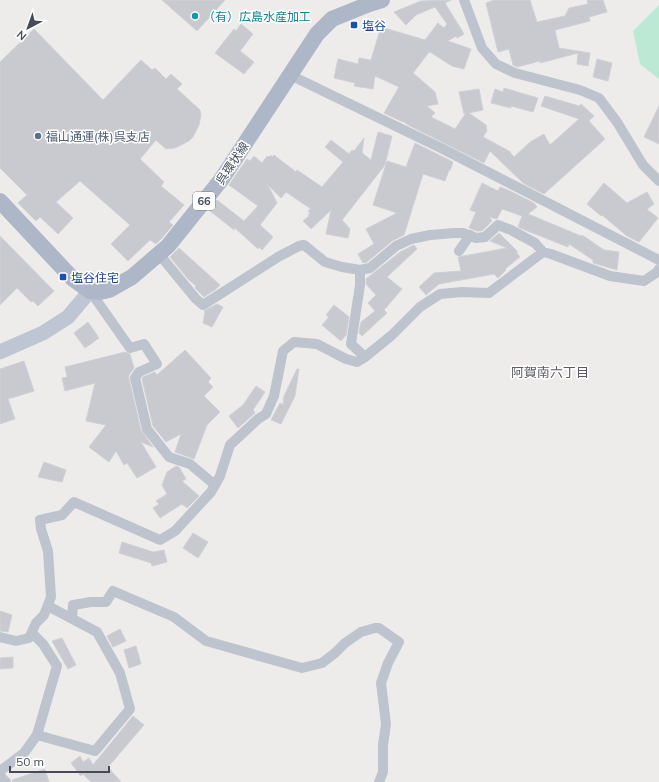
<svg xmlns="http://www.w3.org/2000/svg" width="659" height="782" font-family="Mulish,'Noto Sans JP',sans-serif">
	<rect width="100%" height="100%" fill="#eeeceb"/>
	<!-- green -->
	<path fill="#bce9d4" d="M659 5V79L640 64 633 31Z"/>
	<!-- building -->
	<g fill="#c9cad0" stroke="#d0d1d7">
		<path d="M162 0H225L197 31Z"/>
		<path d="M451 0 445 3 464 34 457 38 456 36 448 41 471 49 464 69 452 66 430 52 428 53 429 52 413 73 435 92 438 104 427 106 435 113 431 117 455 129 466 113 464 114 459 92 479 89 483 110 469 113 486 125 487 131 483 137 509 151 514 157 530 142 544 134 550 145 579 119 541 106 545 96 579 106 581 104 594 116 589 121 605 139 544 194 523 183 490 151 484 163 408 125 403 121V122L384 113 399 87 375 76 373 89 354 86 355 83 334 78 338 59 358 64 359 58 371 60 381 27 425 40 438 23 444 28 447 24 435 7 416 15 406 25 394 12 421 1Z"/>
		<path d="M494 0H530L537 22 565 16 569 8 588 4 587 0H603L607 12 589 17 590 21 555 30 559 48 590 53 588 66 577 64 578 53 540 63V61L517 67 513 65 509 49 498 52 486 3Z"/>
		<path d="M241 24 253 34 240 51 254 62 244 74 215 53 234 29 236 31Z"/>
		<path d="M34 29 103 100 141 60 152 70 155 68 166 79 171 74 182 84 177 89 200 110 201 115 199 125 193 137 189 141 175 148 166 149 156 140 140 159 164 182 161 186 184 205 169 222 173 225 161 239 156 244 150 240 128 261 111 244 130 225 80 181 56 202 73 218 58 234 40 217 36 221 18 203 27 195 0 168V62Z"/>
		<path d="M597 59 612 63 608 81 593 77Z"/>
		<path d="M504 88 538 98 533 112 511 106V108L491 103 495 89 503 92Z"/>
		<path d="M659 106V144L644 137Z"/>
		<path d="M378 132 392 136 385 165 342 220 350 229 348 238 326 234 331 210 311 229 303 221 309 216 308 215 310 213 308 211 311 209 286 192 281 198 268 185 277 203 260 225 273 237 262 250 259 247 258 249 235 228 234 230 209 210 217 200 244 221 258 206 229 185 247 159 250 161 254 156 262 163 267 156 269 157 271 155 272 157 274 155 296 172 297 170 322 187 343 162 325 147 331 140 349 154 352 150 354 151 364 138 362 153 371 160Z"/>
		<path d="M415 143 453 162 450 171 449 170 445 181 423 174 404 235 392 241 367 262 363 263 358 254 374 244 366 229 397 213 373 205 387 161 406 167Z"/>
		<path d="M482 183 498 191 500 187 508 190 534 203 537 207 528 214 581 236 582 235 604 250 619 252 617 270 593 263V260L569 244 568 247 525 230 518 227 522 216 502 209 497 219 489 217 492 221 482 231H477L469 228 476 212 470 210Z"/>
		<path d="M604 183 627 203 647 192 654 204 647 209 658 218 639 242 627 236 602 215 601 216 587 204Z"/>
		<path d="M499 233 518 252H516L520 257 505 269 506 270 498 278 494 274 439 284 426 295 419 287 434 273 461 271 458 257 507 248 490 241Z"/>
		<path d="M0 236 54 291 38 306 33 301 31 302 17 288 0 305Z"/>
		<path d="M414 245 417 249 387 277 402 289 384 310 387 313 362 336 359 333 361 322 375 311 368 303 376 295 366 284V279L400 252Z"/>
		<path d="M179 248 220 285 216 289 204 297 195 288 196 286 188 279 170 257Z"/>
		<path d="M217 304 223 307 212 327 203 323 205 312 204 311Z"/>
		<path d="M334 305 349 317 346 335 341 341 322 325 329 317 326 315Z"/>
		<path d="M88 322 99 338 85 348 74 333Z"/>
		<path d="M185 350 211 378 208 382 213 387 204 396 220 412 207 425 194 459 175 452 181 434 166 442 153 426 142 379 143 377 155 372 157 375Z"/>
		<path d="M125 352 130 354 134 368 129 375V379L141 430 153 447 141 442 156 467 137 478 127 463 124 465 116 451 109 462 89 447 106 425 86 421 95 383 65 391 62 378 67 377 65 367Z"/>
		<path d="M24 361 34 391 8 399 15 419 0 424V369Z"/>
		<path d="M297 369H299L295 396 281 424 271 420 280 403 283 405 284 396Z"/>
		<path d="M256 386 265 392 253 410 255 413 238 428 229 416 243 405Z"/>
		<path d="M44 462 66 470 62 482 38 477Z"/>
		<path d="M176 466 179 467 186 479 182 481 199 496 187 508 182 504 160 518 153 508 159 504 156 501 167 494 162 485 167 472Z"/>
		<path d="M193 533 208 542 198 558 183 548Z"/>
		<path d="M122 542 153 552 164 550 167 562 152 566 151 563 119 553Z"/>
		<path d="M0 611 12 615 8 632 0 631Z"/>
		<path d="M120 629 126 641 113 647 107 636Z"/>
		<path d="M62 638 76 665 68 669 52 641Z"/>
		<path d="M136 646 141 664 129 668 124 650Z"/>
		<path d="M13 657V668L0 669V658Z"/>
		<path d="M133 716 144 725 108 767 121 782H91L83 774 81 776 71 763 80 756 83 762 89 758 93 765Z"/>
		<path d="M45 769 49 782H13L12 780Z"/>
	</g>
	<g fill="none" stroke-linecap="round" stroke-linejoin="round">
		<!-- street -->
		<g stroke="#bdc4cd" stroke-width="10">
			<path d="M464 0 482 48 496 64 515 73 580 90 599 98 617 122 643 165 659 181"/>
			<path d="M290 75 443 149 659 260"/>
			<path d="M459 251 470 235"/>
			<path d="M543 252 535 243 511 230 498 225 485 237 476 238 463 233H454L430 235 411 239 396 246 370 268 360 270V285L351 344 365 357 392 335 420 307 440 294 462 292 489 293 543 252 551 254 610 276 644 281 657 272 659 269"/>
			<path d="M159 254 196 299 203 305 278 257 299 246 304 245 325 262 342 267 360 270"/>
			<path d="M90 291 130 348 144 344 157 364 139 372 135 378 147 429 169 457 190 464 215 485"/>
			<path d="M72 618 73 605 91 602H106L113 591 174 617 206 641 302 668 322 663 335 653 345 643 361 632 375 628H379L399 642 388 663 381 683 386 724 383 745V772L379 782"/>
			<path d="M0 637 16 641 29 638 36 623 44 615 51 597 48 551 41 529 40 520 62 515 74 502 160 540 175 531 211 492 220 476 230 445 258 419 266 414 274 396 283 351 294 342 317 344 346 359 357 362 365 357"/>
			<path d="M37 735 95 751 130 709 120 673 97 632 48 606"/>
			<path d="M0 771 24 753 37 735 57 666 43 644 32 633"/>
			<path d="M0 776 6 782"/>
		</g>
		<!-- secondary -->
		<path stroke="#bfc6d3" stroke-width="15" d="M0 352 43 333 68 317 90 291"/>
		<!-- primary -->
		<path stroke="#adb7c8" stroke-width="16" d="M0 201 73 279 90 291 100 292 109 290 132 277 168 246 221 180 317 34 332 19 369 4 382 0"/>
	</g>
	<!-- markers -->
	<circle fill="#0f9aa8" stroke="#fff" stroke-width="1.5" cx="195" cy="16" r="4"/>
	<g fill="#1a4fb4" stroke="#fff" stroke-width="1.5">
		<rect x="350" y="21" width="8" height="8" rx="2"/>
		<rect x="59" y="273" width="8" height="8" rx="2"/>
	</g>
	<circle fill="#5c6f8a" stroke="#fff" stroke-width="1.5" cx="38" cy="136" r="4"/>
	<g text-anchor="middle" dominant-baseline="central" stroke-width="3" stroke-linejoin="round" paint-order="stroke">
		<!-- shield labels -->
		<rect fill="#fff" stroke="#7d8289" stroke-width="1" x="193" y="192" width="22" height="18" rx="3"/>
		<g font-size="11" font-weight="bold" fill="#454c57">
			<text x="204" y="201">66</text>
		</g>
		<!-- culture labels -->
		<g font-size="12" fill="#0d838f" stroke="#fff" text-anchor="start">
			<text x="203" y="16">（有）広島水産加工</text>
		</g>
		<!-- transit labels -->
		<g font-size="12" fill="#164399" stroke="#fff" text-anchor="start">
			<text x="362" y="25">塩谷</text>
			<text x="71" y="277">塩谷住宅</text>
		</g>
		<!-- service labels -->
		<g font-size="12" fill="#4e5e75" stroke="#fff" text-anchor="start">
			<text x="46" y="136">福山通運(株)呉支店</text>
		</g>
		<!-- street labels -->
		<g font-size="12" fill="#454c57" stroke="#fff">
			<text transform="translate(232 163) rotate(-56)">呉環状線</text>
		</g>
		<!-- neighbourhood labels -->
		<g font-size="13" fill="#595b60" stroke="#fff">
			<text x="550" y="372">阿賀南六丁目</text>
		</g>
	</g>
	<!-- north arrow -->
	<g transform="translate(28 28) rotate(221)" stroke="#ffffff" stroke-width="3" paint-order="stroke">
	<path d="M0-3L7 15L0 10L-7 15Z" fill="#454c57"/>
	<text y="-6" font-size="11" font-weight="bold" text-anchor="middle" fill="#454c57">N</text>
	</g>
	<!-- scale -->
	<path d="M10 766v6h99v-6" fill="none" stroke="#454c57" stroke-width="2"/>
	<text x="16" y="766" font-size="12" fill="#454c57" stroke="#ffffff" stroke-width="3" paint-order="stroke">50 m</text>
</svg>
